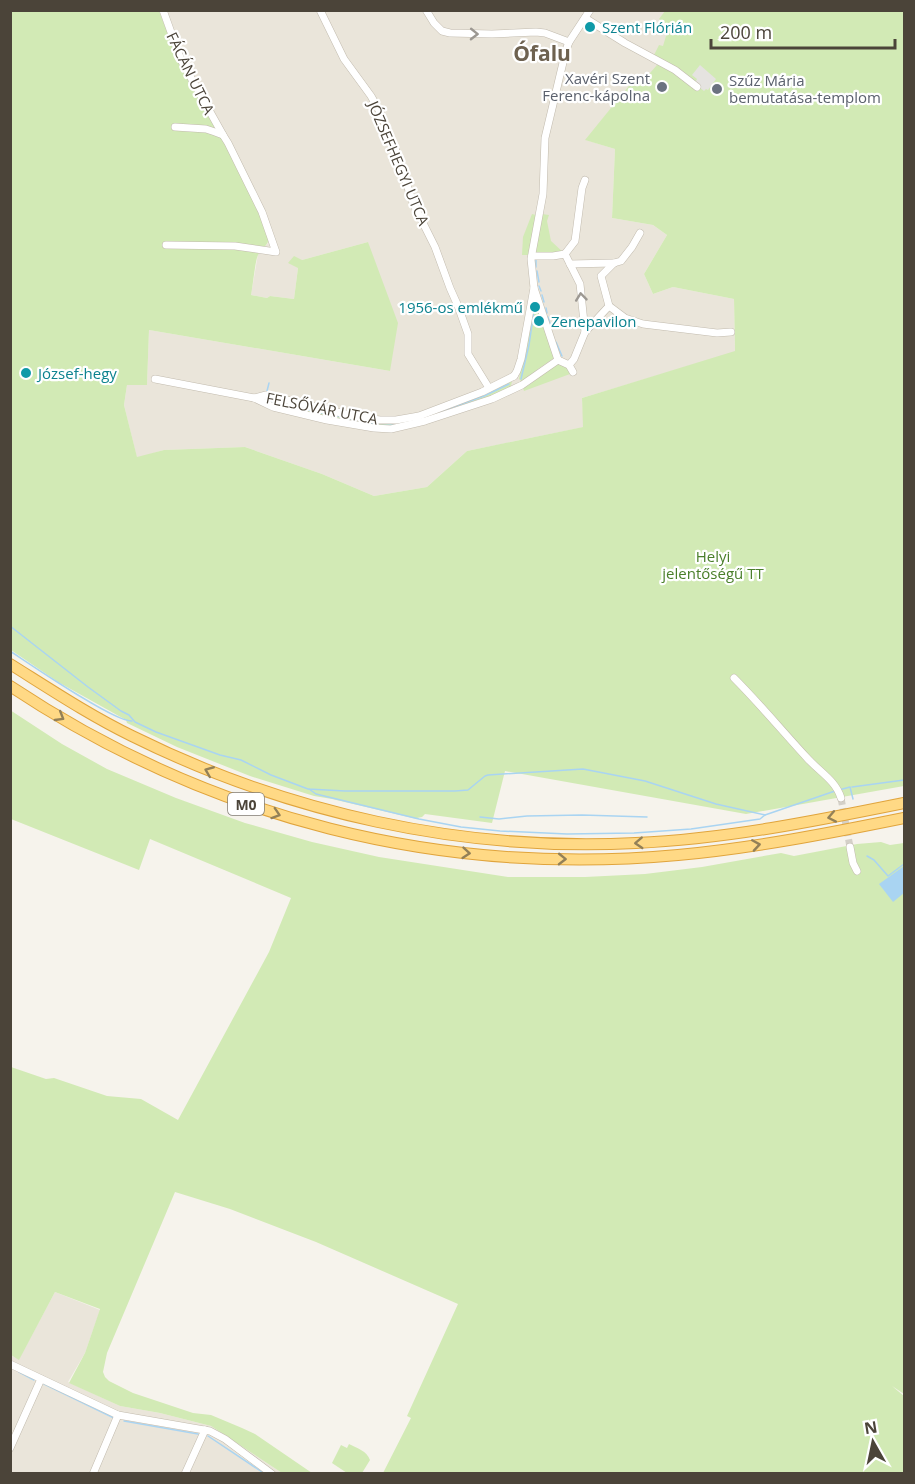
<svg xmlns="http://www.w3.org/2000/svg" width="915" height="1484" font-family="'Open Sans',sans-serif">
	<rect width="100%" height="100%" fill="#f6f3ec"/>
	<!-- residential -->
	<g fill="#eae5da">
		<path d="M874 10 650 73 632 82 586 140 615 149 612 218 653 225 667 235 644 274 653 294 673 287 734 299 735 352 582 398 584 427 467 451 427 487 374 496 322 474 245 447 164 450 137 458 124 405 127 385H147L149 330 390 371 368 242 302 260 298 268 294 299 270 296 267 298 251 295 258 254 268 243 169 36 159 11Z"/>
		<path d="M55 1292 100 1310 85 1353 68 1382 120 1406 160 1413 211 1426 282 1473H11L10 1355 19 1359Z"/>
	</g>
	<!-- green -->
	<g fill="#d2eab5">
		<path d="M10 11H159L169 36 223 138 268 233C271 247 262 245 258 255 255 261 253 286 251 295L267 298 270 296 294 299 298 268 288 263 294 256 302 260 368 242 398 323 390 371 149 330 147 385H127L124 405 137 457 164 450 245 447 322 474 374 496 427 487 467 451 583 427 582 398 735 351 734 299 673 287 653 294 644 274 667 235 653 225 612 218 615 149 585 140 632 82 650 73 657 65 659 58 654 55 659 45 663 46 669 26 659 19 665 11H904V786L746 814 505 771 492 823 425 814 422 817 417 818V819L332 799 314 796 250 776 177 747 127 723 126 720 58 682 11 650Z"/>
		<path d="M532 214 536 215 528 255H522L523 237Z"/>
		<path d="M542 214 549 215 547 221 551 241 565 254 535 252Z"/>
		<path d="M534 297 554 358 538 369 524 381H521L519 379Z"/>
		<path d="M561 363 567 368 570 374 524 391 523 388 529 385 557 364Z"/>
		<path d="M509 380 512 382 510 388 491 396 402 425 383 427 330 417V416L331 413 394 422Z"/>
		<path d="M264 398 325 411 326 413 324 415 318 416 268 402 264 399Z"/>
		<path d="M10 710 62 744 107 769 176 798 245 823 312 842 379 857 508 877H585L645 874 702 867 781 853 794 856 857 844 881 842 890 845 904 843V1394L892 1386 904 1396V1473H383L411 1418 407 1416 458 1304 316 1242 230 1209 175 1192 107 1353 103 1372 105 1377 109 1381 133 1393 193 1413 211 1415 242 1428 255 1434 312 1473H282L211 1426 160 1413 120 1406 69 1383 85 1353 100 1309 55 1292 19 1360 11 1355V1067L46 1079 54 1078 107 1096 141 1099 178 1120 269 952 291 898 150 839 139 870 11 819Z"/>
		<path d="M349 1444C357 1448 367 1451 370 1460L362 1473H347L332 1463 341 1445 347 1448Z"/>
	</g>
	<!-- parking -->
	<path fill="#e5e3e0" d="M700 65 716 79 708 90 706 89 704 91 693 82 696 81 697 79 692 75Z"/>
	<!-- water -->
	<path fill="#a9d4f2" d="M904 866V893L893 902 879 884Z"/>
	<g fill="none" stroke-linecap="round" stroke-linejoin="round">
		<!-- stream -->
		<g stroke="#a9d4f2" stroke-width="1.5">
			<path d="M536 260V267"/>
			<path d="M537 271 539 282"/>
			<path d="M539 286 541 291"/>
			<path d="M542 295 544 302"/>
			<path d="M546 308 547 313"/>
			<path d="M548 317 551 327"/>
			<path d="M556 342 562 356"/>
			<path d="M521 379 529 345 534 311"/>
			<path d="M267 391 269 383"/>
			<path d="M266 398 267 400 275 403 370 423 394 424 401 423"/>
			<path d="M426 417 484 396 509 384"/>
			<path d="M10 626 88 687 121 711 129 715 135 722 156 732 220 755 241 760 271 775 308 789 345 791H455L468 790 485 776 488 775 583 769 645 781 716 804 765 815"/>
			<path d="M10 651C30 664 114 722 132 721"/>
			<path d="M852 787 904 780"/>
			<path d="M309 789 316 794 419 819 461 827 500 831 567 834 634 833 691 829 760 819 765 815 835 791"/>
			<path d="M839 790 850 787 853 799"/>
			<path d="M480 817 499 819 527 816 582 815 647 817"/>
			<path d="M867 856 874 860 888 876 904 864"/>
			<path d="M19 1372 34 1380"/>
			<path d="M44 1384 114 1418"/>
			<path d="M124 1421 198 1434"/>
			<path d="M208 1436 265 1474"/>
		</g>
		<!-- minor-tunnel -->
		<path stroke="#d4d0c8" stroke-width="7" stroke-dasharray="7 3.5" stroke-linecap="butt" d="M841 798 850 847"/>
		<!-- minor casing -->
		<g stroke="#c2bbae" stroke-width="8">
			<g id="minor">
				<path d="M163 10 181 60 223 135"/>
				<path d="M320 10 344 59 371 96 380 112 395 148 413 203 435 247 450 288 458 306 468 334V354L489 388"/>
				<path d="M426 10 434 23 442 31 450 33 492 34 536 32 545 33 569 42"/>
				<path d="M585 18 625 43 675 70 697 87"/>
				<path d="M640 233 632 247 621 261 614 263 601 276 609 306 625 318 643 324 717 333 731 332"/>
				<path d="M166 245 235 246 276 252 262 212 228 143 223 135 215 132 206 129 175 127"/>
				<path d="M565 254 580 284 585 332"/>
				<path d="M565 254 575 241 582 188 585 180"/>
				<path d="M532 256H553L565 254"/>
				<path d="M570 264 614 263"/>
				<path d="M558 360 534 288 531 259 543 194 545 138 566 50 569 42 590 10"/>
				<path d="M558 360 569 365 573 372"/>
				<path d="M569 365 574 359 585 332 609 306"/>
				<path d="M514 376 517 371 521 359 534 288"/>
				<path d="M155 379 254 398 273 407 327 420 374 428 391 429 425 421 492 399 522 385 558 360"/>
				<path d="M254 398 266 395 358 417 380 420H396L419 416 482 392 514 376"/>
				<path d="M734 678C760 704 783 732 808 759 820 772 836 781 841 798"/>
				<path d="M850 847 853 863 857 871"/>
				<path d="M10 1364 118 1415 210 1431 225 1439 272 1474"/>
				<path d="M10 1448 41 1379"/>
				<path d="M93 1474 118 1415"/>
				<path d="M185 1474 205 1430"/>
			</g>
		</g>
		<!-- trunk casing -->
		<g stroke="#e0a43c" stroke-width="12">
			<g id="trunk">
				<path d="M10 664C50 689 89 715 132 736 287 813 462 852 636 843 726 839 815 821 904 803"/>
				<path d="M10 686C210 819 440 877 678 855 754 848 830 833 904 818"/>
			</g>
		</g>
		<!-- minor -->
		<use href="#minor" stroke="#fff" stroke-width="7"/>
		<!-- trunk -->
		<use href="#trunk" stroke="#ffd985" stroke-width="10"/>
	</g>
	<!-- one-way arrows -->
	<defs><path id="oneway-chevron" d="M-2-3.5L2.5 0L-2 3.5" fill="none" stroke-width="1.6" stroke-linecap="round" stroke-linejoin="round" transform="scale(1.5)"/></defs>
	<g stroke="#9c9892">
		<use href="#oneway-chevron" transform="translate(474 34) rotate(1)"/>
		<use href="#oneway-chevron" transform="translate(581 297) rotate(-96)"/>
	</g>
	<g stroke="#938057">
		<use href="#oneway-chevron" transform="translate(60 717) rotate(31)"/>
		<use href="#oneway-chevron" transform="translate(209 771) rotate(-158)"/>
		<use href="#oneway-chevron" transform="translate(276 814) rotate(18)"/>
		<use href="#oneway-chevron" transform="translate(832 817) rotate(169)"/>
		<use href="#oneway-chevron" transform="translate(639 843) rotate(177)"/>
		<use href="#oneway-chevron" transform="translate(756 845) rotate(-9)"/>
		<use href="#oneway-chevron" transform="translate(466 853) rotate(5)"/>
		<use href="#oneway-chevron" transform="translate(562 859) rotate(1)"/>
	</g>
	<!-- markers -->
	<g fill="#0f9aa8" stroke="#fff" stroke-width="2">
		<circle cx="590" cy="27" r="6"/>
		<circle cx="535" cy="307" r="6"/>
		<circle cx="539" cy="321" r="6"/>
		<circle cx="26" cy="373" r="6"/>
	</g>
	<g fill="#6b7280" stroke="#fff" stroke-width="2">
		<circle cx="662" cy="87" r="6"/>
		<circle cx="717" cy="89" r="6"/>
	</g>
	<g text-anchor="middle" dominant-baseline="central" stroke-width="4.5" stroke-linejoin="round" paint-order="stroke">
		<!-- shield labels -->
		<rect fill="#fff" stroke="#817c74" stroke-width="1.5" x="228" y="793" width="36" height="22" rx="4.5"/>
		<g font-size="14" font-weight="bold" fill="#4b4439">
			<text x="246" y="804">M0</text>
		</g>
		<!-- culture labels -->
		<g font-size="15" fill="#0d838f" stroke="#fff" text-anchor="start">
			<text x="602" y="27">Szent Flórián</text>
			<text x="523" y="307" text-anchor="end">1956-os emlékmű</text>
			<text x="551" y="321">Zenepavilon</text>
			<text x="38" y="373">József-hegy</text>
		</g>
		<!-- street labels -->
		<g font-size="15" fill="#4b4439" stroke="#fff">
			<text transform="translate(191 73) rotate(64)">FÁCÁN UTCA</text>
			<text transform="translate(399 163) rotate(67)">JÓZSEFHEGYI UTCA</text>
			<text transform="translate(322 408) rotate(11)">FELSŐVÁR UTCA</text>
		</g>
		<!-- worship labels -->
		<g font-size="15" fill="#5b616d" stroke="#fff" text-anchor="end">
			<text x="650" y="78">Xavéri Szent<tspan x="650" dy="17">Ferenc-kápolna</tspan></text>
			<text x="729" y="80" text-anchor="start">Szűz Mária<tspan x="729" dy="17">bemutatása-templom</tspan></text>
		</g>
		<!-- park labels -->
		<g font-size="15" fill="#4a7f2a" stroke="#fff">
			<text x="713" y="556">Helyi<tspan x="713" dy="17">jelentőségű TT</tspan></text>
		</g>
		<!-- district labels -->
		<g font-size="21" font-weight="bold" fill="#6e6250" stroke="#fff">
			<text x="542" y="53">Ófalu</text>
		</g>
	</g>
	<!-- border -->
	<rect width="915" height="1484" fill="none" stroke="#4b4439" stroke-width="24"/>
	<!-- north arrow -->
	<g transform="translate(873 1442) rotate(351)" stroke="#ffffff" stroke-width="4.5" paint-order="stroke">
	<path d="M0-4.5L10 22L0 15L-10 22Z" fill="#4b4439"/>
	<text y="-9" font-size="16" font-weight="bold" text-anchor="middle" fill="#4b4439">N</text>
	</g>
	<!-- scale -->
	<path d="M711 39v9h184v-9" fill="none" stroke="#4b4439" stroke-width="3"/>
	<text x="720" y="39" font-size="18" fill="#4b4439" stroke="#ffffff" stroke-width="4.5" paint-order="stroke">200 m</text>
</svg>
